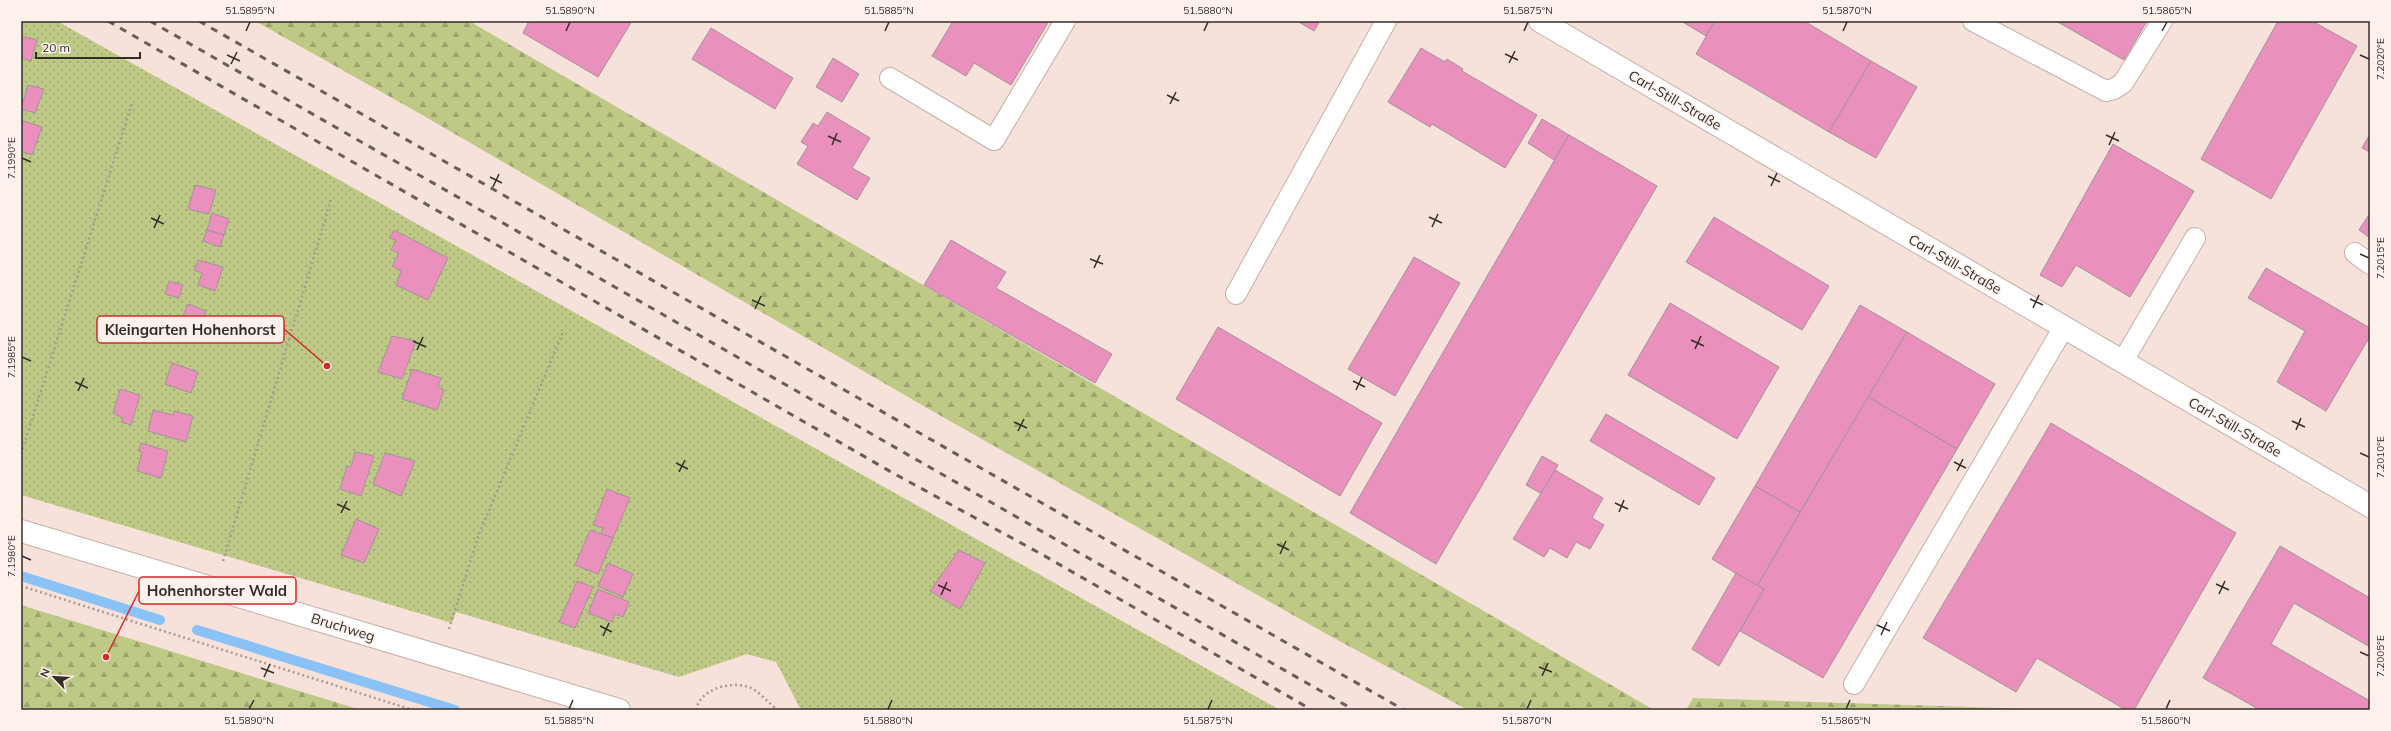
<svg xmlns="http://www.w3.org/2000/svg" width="2391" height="731" font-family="Mulish,sans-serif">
	<defs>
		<pattern id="green-dots" width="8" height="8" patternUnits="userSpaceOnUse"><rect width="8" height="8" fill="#bfc986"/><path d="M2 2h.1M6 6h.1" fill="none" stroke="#9ca36e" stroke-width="1.8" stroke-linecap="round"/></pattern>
		<pattern id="forest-firs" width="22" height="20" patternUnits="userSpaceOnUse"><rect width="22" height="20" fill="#bfc986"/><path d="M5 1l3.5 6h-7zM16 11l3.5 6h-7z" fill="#9ca36e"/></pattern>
	</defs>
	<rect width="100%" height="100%" fill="#f6e2da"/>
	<!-- green -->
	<path fill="url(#green-dots)" d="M21 21H57L1280 710H801L776 662 747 654 679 677 456 612 452 623 21 495Z"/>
	<!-- forest -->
	<g fill="url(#forest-firs)">
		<path d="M255 21H469L1654 710H1468L1330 636 927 408 417 112Z"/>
		<path d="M21 605 361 710H21Z"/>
		<path d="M1693 698 2031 709 2036 710H1686Z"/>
	</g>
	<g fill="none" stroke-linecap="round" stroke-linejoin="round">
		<!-- stream -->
		<g stroke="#8ac2f8" stroke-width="10">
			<path d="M21 576 160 620"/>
			<path d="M197 630 455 710"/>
		</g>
	</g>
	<!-- building -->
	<g fill="#ea90bc" stroke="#a4929a">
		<path d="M529 21H632L598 77 523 33Z"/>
		<path d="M953 21H1049L1011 85 974 63 966 76 932 56Z"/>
		<path d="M1297 21H1320L1314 31Z"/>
		<path d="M1681 21H1715L1706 36Z"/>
		<path d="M1715 21H1804L1871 61 1829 132 1696 54Z"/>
		<path d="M2056 21H2147L2124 60Z"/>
		<path d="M2278 21H2312L2357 46 2271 199 2201 159Z"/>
		<path d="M711 28 793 78 775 109 692 59Z"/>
		<path d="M21 36 37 40 31 61 21 58Z"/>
		<path d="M1421 48 1445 62 1447 59 1463 69 1462 71 1537 115 1505 168 1432 124 1430 127 1388 102Z"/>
		<path d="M833 58 859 74 842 102 816 87Z"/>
		<path d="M1871 61 1917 87 1876 158 1829 132Z"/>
		<path d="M28 85 44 89 35 113 21 109Z"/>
		<path d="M827 112 870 138 852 168 870 178 857 200 797 164 808 146 801 142 813 123 818 126Z"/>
		<path d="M1542 119 1569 135 1554 160 1528 143Z"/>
		<path d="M21 120 42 127 32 155 21 151Z"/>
		<path d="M2370 134V152L2362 148Z"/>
		<path d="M1569 135 1657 186 1436 564 1350 513Z"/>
		<path d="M2113 144 2194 191 2130 297 2076 265 2062 287 2040 275Z"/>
		<path d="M195 185 216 190 209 214 188 209Z"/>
		<path d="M212 213 229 219 224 235 207 230Z"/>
		<path d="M2370 213V238L2359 230Z"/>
		<path d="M1714 217 1829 286 1802 330 1686 262Z"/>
		<path d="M207 230 224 235 220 247 203 241Z"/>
		<path d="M394 230 448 258 428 300 396 285 401 271 392 266 399 253 391 250 396 240 389 238Z"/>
		<path d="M951 240 1006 272 996 288 1112 354 1095 383 924 285Z"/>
		<path d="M1414 257 1460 283 1395 396 1348 369Z"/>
		<path d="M198 260 223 267 215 291 198 285 202 273 194 270Z"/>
		<path d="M2266 268 2370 328V336L2326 411 2277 382 2305 331 2248 298Z"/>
		<path d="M169 281 183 285 179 298 165 294Z"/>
		<path d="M1670 303 1779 367 1737 439 1628 375Z"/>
		<path d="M188 304 206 311 196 337 177 330Z"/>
		<path d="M1860 305 1907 332 1800 512 1755 486Z"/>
		<path d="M1218 327 1382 423 1340 496 1176 399Z"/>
		<path d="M1907 332 1995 384 1957 449 1868 397Z"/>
		<path d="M392 336 416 341 402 379 378 372Z"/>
		<path d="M172 363 198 372 191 393 165 384Z"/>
		<path d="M412 369 441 378 438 387 444 390 437 410 402 399Z"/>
		<path d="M120 389 140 395 131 425 121 422 123 418 113 413Z"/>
		<path d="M1868 397 1957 449 1823 678 1740 631 1764 589 1757 586Z"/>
		<path d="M153 410 173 415 174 411 193 416 186 442 148 431Z"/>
		<path d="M1606 414 1715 478 1699 505 1590 441Z"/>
		<path d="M2051 423 2236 533 2134 710H2126L2037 658 2016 692 1923 638Z"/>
		<path d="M141 443 168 451 161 478 137 471 142 452 139 451Z"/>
		<path d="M355 452 374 456 361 496 340 489 347 466 351 467Z"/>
		<path d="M385 453 415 461 401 496 373 484Z"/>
		<path d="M1542 456 1558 465 1542 494 1526 485Z"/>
		<path d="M1555 470 1603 498 1592 518 1604 525 1590 549 1576 542 1567 558 1550 548 1544 557 1513 539Z"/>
		<path d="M1755 486 1800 512 1757 586 1712 559Z"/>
		<path d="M607 489 630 498 613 538 601 534 603 528 593 525Z"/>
		<path d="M356 519 379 529 364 563 341 555Z"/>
		<path d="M590 530 613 538 598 574 575 565Z"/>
		<path d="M2280 546 2370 598V647L2294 603 2271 644 2370 701V710H2260L2203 678Z"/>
		<path d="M959 550 985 563 960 609 930 591Z"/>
		<path d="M608 563 633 574 623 597 598 586Z"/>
		<path d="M1736 573 1764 589 1719 666 1692 649Z"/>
		<path d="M577 581 593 587 575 628 559 622Z"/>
		<path d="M598 589 629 602 623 617 615 614 612 622 588 613Z"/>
	</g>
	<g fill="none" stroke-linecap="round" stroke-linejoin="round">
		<!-- service casing -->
		<g stroke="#c3b0a9" stroke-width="22">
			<g id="service">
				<path d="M1973 21 2106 91 2114 89 2123 83 2162 21"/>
				<path d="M890 78 994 140 1065 21"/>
				<path d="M2355 253 2370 264"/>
				<path d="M1236 294 1386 21"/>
				<path d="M2123 361 2195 238"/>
				<path d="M1854 684 2064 327"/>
			</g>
		</g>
		<!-- minor casing -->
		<g stroke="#c3b0a9" stroke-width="24">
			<path id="minor" d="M1540 21 2370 506"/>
		</g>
		<!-- tertiary casing -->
		<g stroke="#c3b0a9" stroke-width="24">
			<path id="tertiary" d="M21 531 619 710"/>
		</g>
		<!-- path -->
		<g stroke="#a89993" stroke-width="2.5" stroke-dasharray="2 3" stroke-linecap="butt">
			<path d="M21 454 132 103"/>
			<path d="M223 561 331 199"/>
			<path d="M21 586 413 710"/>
			<path d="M449 629 478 537 563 332"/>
			<path d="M696 710C700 689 729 681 749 687 759 691 769 704 778 710"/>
		</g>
		<!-- service -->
		<use href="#service" stroke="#fff" stroke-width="20"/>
		<!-- minor -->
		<use href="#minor" stroke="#fff" stroke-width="22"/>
		<!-- tertiary -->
		<use href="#tertiary" stroke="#fff" stroke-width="22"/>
		<!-- rail -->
		<g stroke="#685d59" stroke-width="3" stroke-dasharray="7 7" stroke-linecap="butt">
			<path d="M108 21 893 473 1043 555 1312 710"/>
			<path d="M150 21 1354 710"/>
			<path d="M199 21 1404 710"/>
		</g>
	</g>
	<!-- ticks -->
	<path fill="none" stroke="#342c29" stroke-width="1.5" d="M246 31 250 22M566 31 570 22M885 31 889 22M1204 31 1208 22M1524 31 1528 22M1843 31 1847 22M2162 31 2167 22M1505 54 1518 60M227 55 240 61M2360 55 2369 59M1509 63 1515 51M231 64 237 52M1167 95 1179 101M1170 104 1176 92M2106 135 2119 141M828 136 841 142M832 145 837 133M2109 145 2115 132M22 158 31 162M1768 176 1780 182M490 177 502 183M1771 186 1777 173M493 187 499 174M1429 217 1442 223M151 218 164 224M1432 227 1438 214M154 228 160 215M2360 254 2369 258M1090 259 1103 264M1094 268 1100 255M2030 299 2043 305M752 300 765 306M2033 308 2039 295M755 309 761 296M1691 340 1704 346M413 341 426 347M1695 349 1701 336M417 350 423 337M22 357 31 361M1353 381 1365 387M75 382 88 388M1356 390 1362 377M78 391 84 378M2292 421 2305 427M1014 422 1027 428M2296 430 2301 418M1018 431 1024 419M2360 453 2369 457M1954 462 1966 468M676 463 688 469M1957 471 1963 459M679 472 685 460M1615 503 1628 509M337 504 350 510M1619 512 1624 500M341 513 347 501M1277 544 1289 550M1280 554 1286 541M22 556 31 560M2216 584 2229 590M938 585 951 591M2219 594 2225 581M941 595 947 582M1877 625 1890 631M600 626 612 632M1881 635 1887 622M603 636 609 623M2360 652 2369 656M1539 667 1552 672M261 668 274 673M1542 676 1548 663M264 677 270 664M249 709 254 700M569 709 573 700M888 709 892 700M1208 709 1212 700M1527 709 1531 700M1846 709 1850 700M2166 709 2170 700"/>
	<g text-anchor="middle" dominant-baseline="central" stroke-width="3" stroke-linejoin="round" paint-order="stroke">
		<!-- street labels -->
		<g font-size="14" fill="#342c29" stroke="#fdf1ec">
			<text transform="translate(1675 100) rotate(30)">Carl-Still-Straße</text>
			<text transform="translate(1955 264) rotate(30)">Carl-Still-Straße</text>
			<text transform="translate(2235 427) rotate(30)">Carl-Still-Straße</text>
			<text transform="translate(343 627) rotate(17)">Bruchweg</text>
		</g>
	</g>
	<!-- callouts -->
	<path fill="none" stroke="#d62828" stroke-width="1.5" d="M327 366L284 329M106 657L139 591"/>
	<g fill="#d62828" stroke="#fdf1ec" stroke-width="1.5">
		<circle cx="327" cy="366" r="4"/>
		<circle cx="106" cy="657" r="4"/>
	</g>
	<g fill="#fdf1ec" stroke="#d62828" stroke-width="1.5">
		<rect x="97" y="316" width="187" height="27" rx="4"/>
		<rect x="139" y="577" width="157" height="27" rx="4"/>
	</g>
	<g font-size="15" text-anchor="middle" font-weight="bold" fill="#342c29">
		<text x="190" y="335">Kleingarten Hohenhorst</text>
		<text x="217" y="596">Hohenhorster Wald</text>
	</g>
	<!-- border -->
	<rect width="2391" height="731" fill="none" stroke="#fdf1ec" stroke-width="44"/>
	<!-- north arrow -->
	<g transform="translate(54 677) rotate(295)" stroke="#fdf1ec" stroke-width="3" paint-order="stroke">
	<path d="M0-3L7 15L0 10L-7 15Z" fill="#342c29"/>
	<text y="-6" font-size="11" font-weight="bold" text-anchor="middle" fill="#342c29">N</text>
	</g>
	<!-- scale -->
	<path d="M36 52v6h104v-6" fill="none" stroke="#342c29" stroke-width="2"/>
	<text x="42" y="52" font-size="12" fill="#342c29" stroke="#fdf1ec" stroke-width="3" paint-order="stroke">20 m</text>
	<rect x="22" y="22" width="2347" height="687" fill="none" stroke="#342c29" stroke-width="1.5"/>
	<g font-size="10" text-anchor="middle" fill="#342c29">
		<text x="250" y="14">51.5895°N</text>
		<text x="570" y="14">51.5890°N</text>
		<text x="889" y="14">51.5885°N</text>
		<text x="1208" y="14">51.5880°N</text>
		<text x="1528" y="14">51.5875°N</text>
		<text x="1847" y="14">51.5870°N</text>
		<text x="2167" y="14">51.5865°N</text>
		<text transform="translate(2380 59) rotate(-90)" y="4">7.2020°E</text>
		<text transform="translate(11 158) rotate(-90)" y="4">7.1990°E</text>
		<text transform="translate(2380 258) rotate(-90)" y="4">7.2015°E</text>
		<text transform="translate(11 357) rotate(-90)" y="4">7.1985°E</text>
		<text transform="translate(2380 457) rotate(-90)" y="4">7.2010°E</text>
		<text transform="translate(11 556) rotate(-90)" y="4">7.1980°E</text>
		<text transform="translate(2380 656) rotate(-90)" y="4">7.2005°E</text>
		<text x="249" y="724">51.5890°N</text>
		<text x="569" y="724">51.5885°N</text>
		<text x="888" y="724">51.5880°N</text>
		<text x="1208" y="724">51.5875°N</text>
		<text x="1527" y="724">51.5870°N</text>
		<text x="1846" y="724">51.5865°N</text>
		<text x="2166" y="724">51.5860°N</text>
	</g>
</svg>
